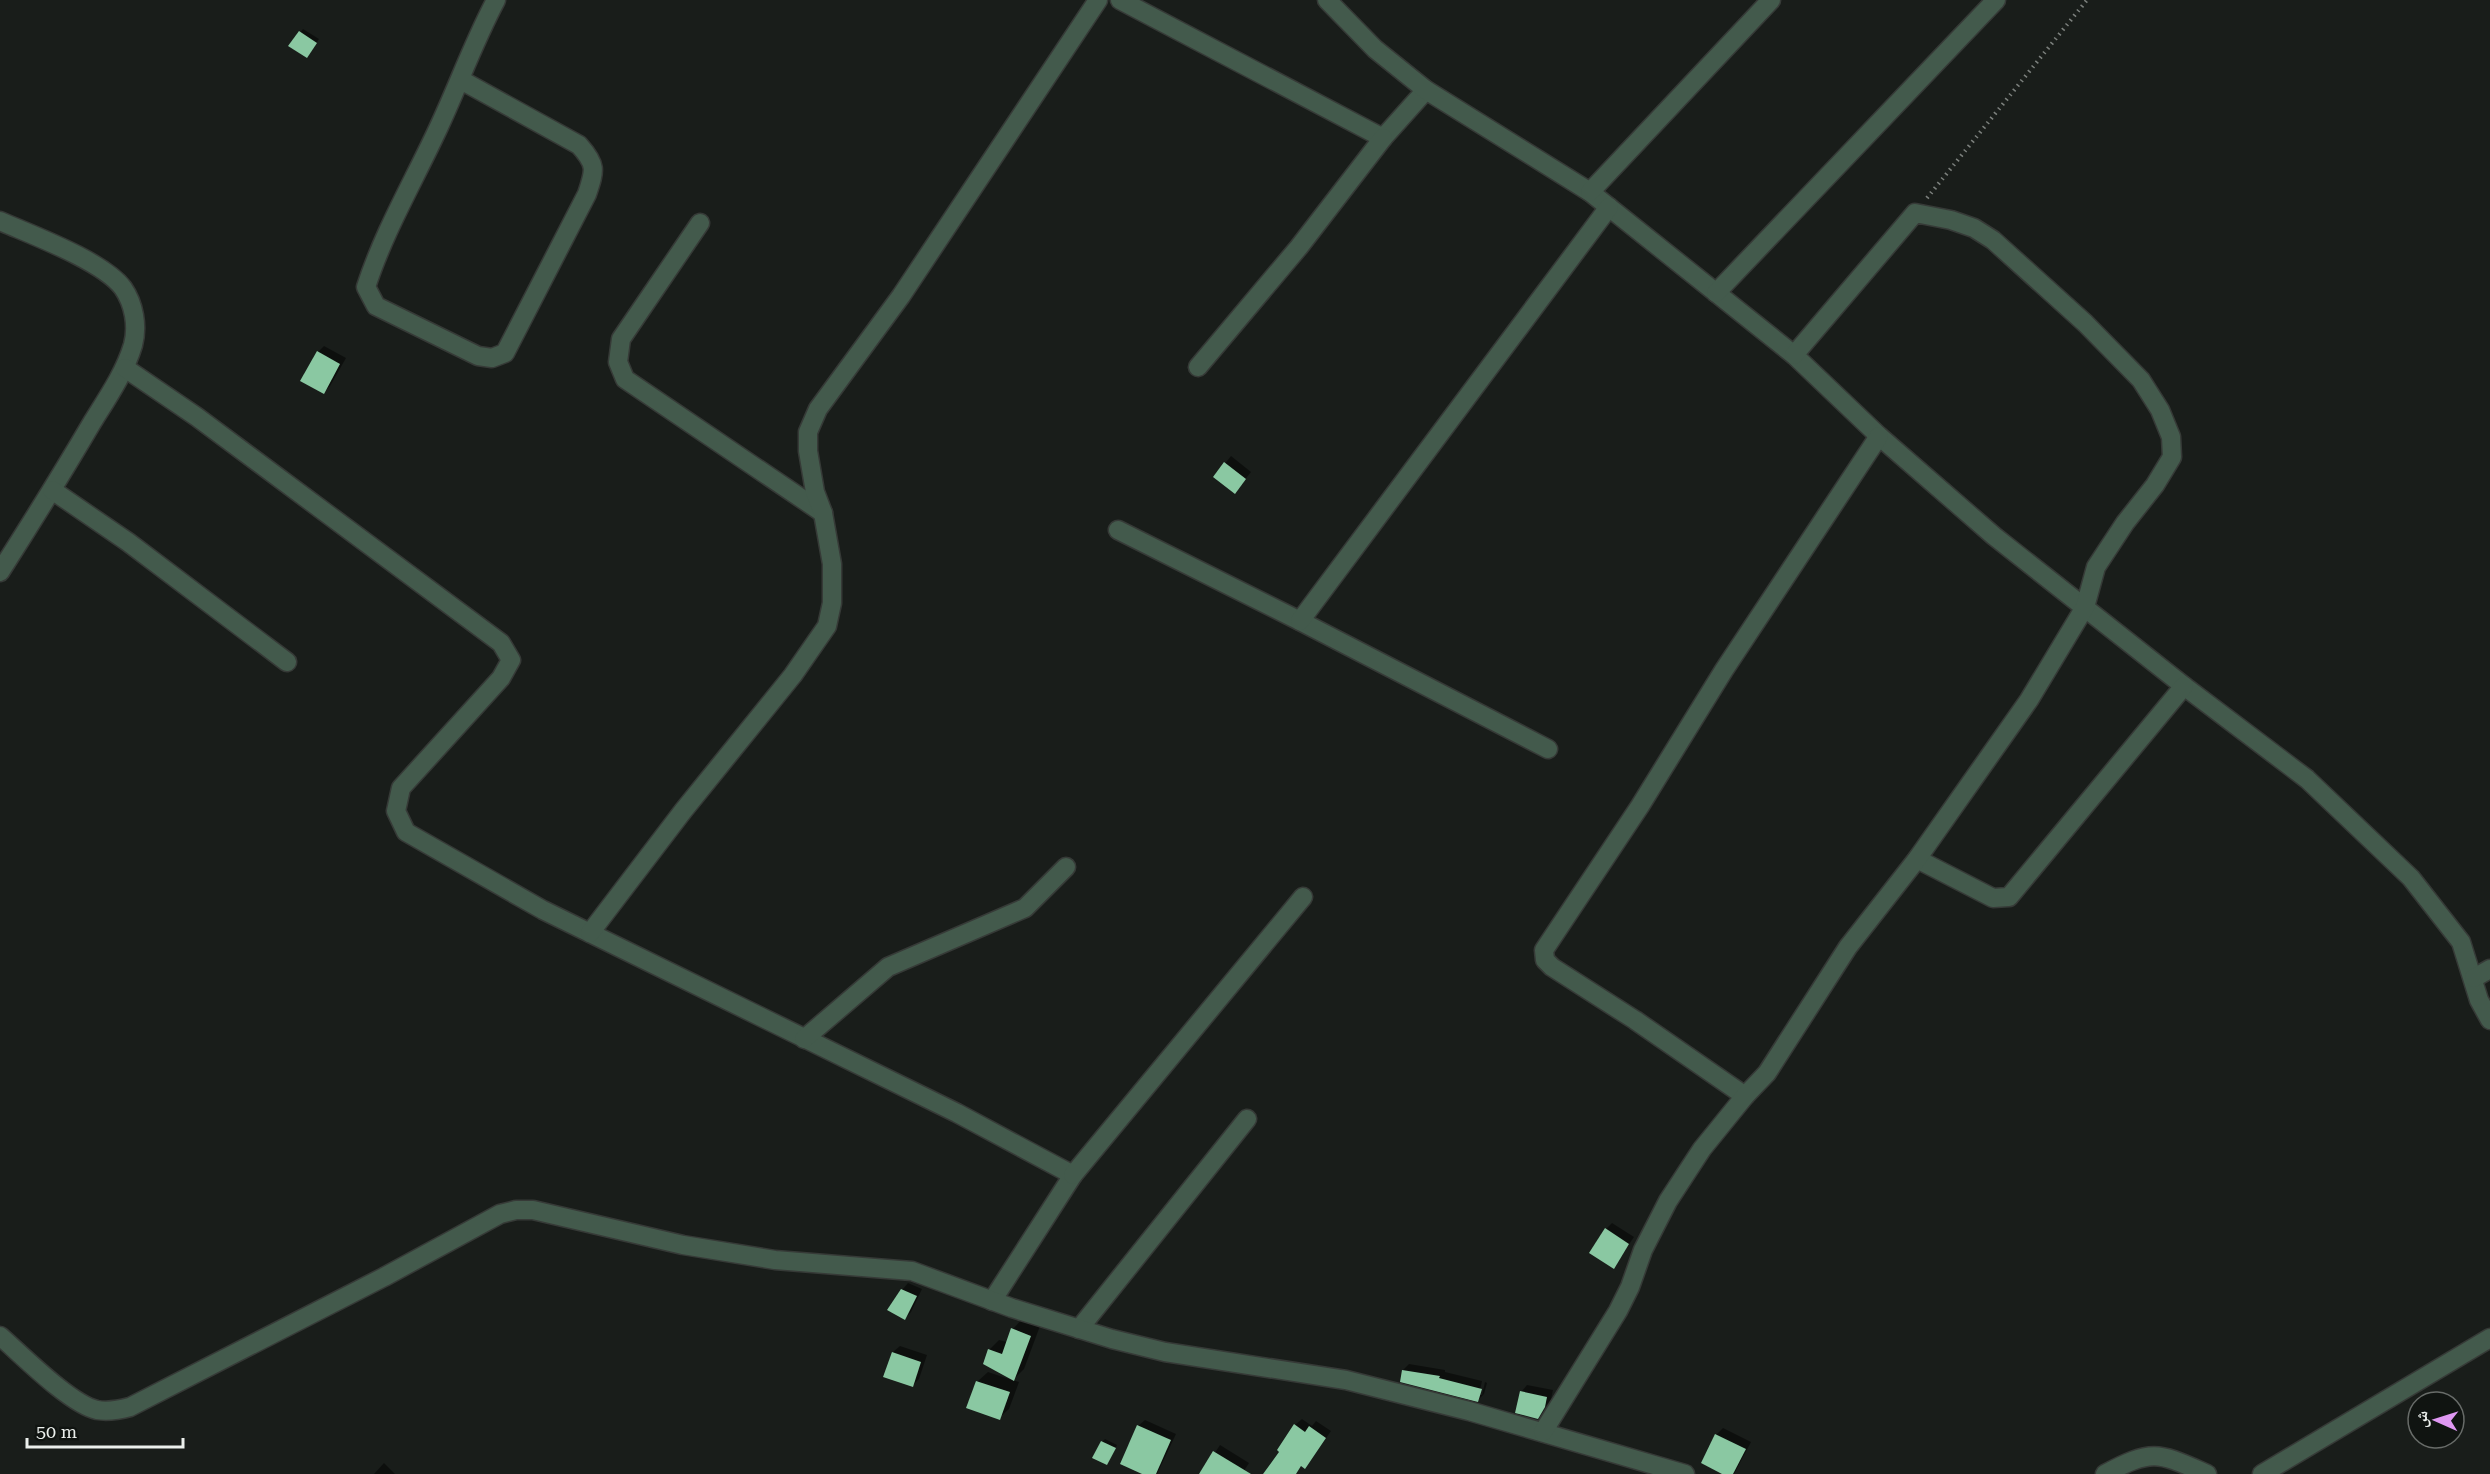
<svg xmlns="http://www.w3.org/2000/svg" width="2490" height="1474" font-family="'Roboto Serif','Noto Naskh Arabic',serif">
	<rect width="100%" height="100%" fill="#191d1a"/>
	<!-- shadow -->
	<g fill="#0007">
		<path d="M303 29 319 39 309 54 290 46Z"/>
		<path d="M324 346 346 358 330 386 324 392 318 352Z"/>
		<path d="M1231 456 1251 472 1235 492 1215 476Z"/>
		<path d="M1612 1223 1634 1237 1613 1267 1606 1229Z"/>
		<path d="M908 1283 922 1289 911 1312 905 1319 902 1290Z"/>
		<path d="M1022 1319 1040 1326 1024 1369 1013 1380 1019 1382 1009 1409 999 1418 968 1407 978 1381 988 1372 1012 1380 985 1363 990 1349 999 1340 1007 1342 1013 1329Z"/>
		<path d="M900 1346 927 1355 919 1379 912 1386 885 1376 893 1352Z"/>
		<path d="M1409 1364 1445 1370V1372L1482 1381 1479 1395H1482L1485 1382 1487 1383 1484 1394 1478 1400 1403 1370Z"/>
		<path d="M1527 1385 1553 1390 1551 1399 1537 1418 1521 1392Z"/>
		<path d="M1302 1419 1312 1426 1316 1421 1331 1431 1311 1460 1302 1465 1296 1474H1267L1295 1425Z"/>
		<path d="M1145 1420 1176 1434 1157 1474H1146L1138 1426Z"/>
		<path d="M1723 1428 1751 1442 1734 1474H1725L1703 1463 1716 1435Z"/>
		<path d="M1105 1439 1117 1445 1107 1463 1102 1442Z"/>
		<path d="M1220 1445 1249 1463 1242 1474H1201Z"/>
		<path d="M384 1463 395 1474H374Z"/>
	</g>
	<!-- building -->
	<g fill="#8ac8a2">
		<path d="M299 31 317 43 307 58 288 46Z"/>
		<path d="M317 351 340 364 324 394 300 381Z"/>
		<path d="M1224 462 1246 479 1235 494 1213 477Z"/>
		<path d="M1605 1228 1629 1244 1614 1269 1589 1253Z"/>
		<path d="M901 1289 917 1296 905 1320 887 1310Z"/>
		<path d="M1011 1328 1031 1336 1014 1381 983 1364 988 1349 1002 1354Z"/>
		<path d="M892 1352 921 1362 913 1387 883 1377Z"/>
		<path d="M1402 1370 1440 1376 1439 1378 1482 1389 1478 1402 1400 1382Z"/>
		<path d="M976 1381 1010 1392 1000 1420 966 1408Z"/>
		<path d="M1520 1391 1547 1397 1545 1407 1538 1419 1515 1413Z"/>
		<path d="M1294 1424 1305 1432 1309 1426 1326 1438 1305 1469 1301 1466 1296 1474H1263L1279 1452 1277 1450Z"/>
		<path d="M1137 1425 1171 1440 1156 1474H1142L1120 1464Z"/>
		<path d="M1715 1434 1746 1449 1733 1474H1722L1701 1463Z"/>
		<path d="M1101 1441 1116 1448 1107 1465 1092 1458Z"/>
		<path d="M1213 1451 1251 1474H1199Z"/>
	</g>
	<g fill="none" stroke-linecap="round" stroke-linejoin="round">
		<!-- minor casing -->
		<g stroke="#363a37" stroke-width="21">
			<g id="minor">
				<path d="M1120 0 1383 138 1426 90"/>
				<path d="M1327 0 1375 49 1426 90 1590 192 1794 355 1879 436 1994 536 2184 686 2307 779 2411 878 2461 942 2479 1000 2490 1020"/>
				<path d="M461 80 579 145C597 165 595 170 587 194L505 353 492 358 478 356 376 306 366 287C383 234 412 184 436 133 457 89 473 43 496 0"/>
				<path d="M1590 192 1771 0"/>
				<path d="M0 221C32 235 103 261 123 288 134 304 138 326 133 345 125 372 108 397 93 421 63 472 32 522 0 572"/>
				<path d="M700 223 621 339 618 362 625 379 823 513"/>
				<path d="M1716 293 1996 0"/>
				<path d="M1198 367 1299 247 1383 138"/>
				<path d="M125 368 197 417 501 643 511 660 501 678 401 788 396 811 406 832 543 910 957 1113 1073 1175 992 1301"/>
				<path d="M52 490 128 542 287 662"/>
				<path d="M1118 530 1300 621 1548 749"/>
				<path d="M1300 621 1609 207"/>
				<path d="M1917 859 1993 898 2009 897 2184 686"/>
				<path d="M590 933 683 811 793 675 827 626 832 603V564L823 513 815 492 808 451V432L818 409 901 296 1098 0"/>
				<path d="M2474 978 2490 969"/>
				<path d="M804 1039 888 967 1025 908 1066 867"/>
				<path d="M1745 1096 1635 1020 1552 967 1545 960 1544 950 1640 806 1724 670 1879 436"/>
				<path d="M1073 1175 1303 897"/>
				<path d="M1079 1329 1247 1119"/>
				<path d="M0 1336C22 1355 70 1404 97 1410 109 1412 119 1410 130 1407L384 1277 500 1214 516 1210H533L683 1245 775 1260 912 1271 1012 1308 1112 1339 1165 1352 1346 1380 1469 1411 1685 1474"/>
				<path d="M1543 1432 1618 1311 1630 1287 1643 1250 1668 1201 1702 1149 1745 1096 1767 1073 1848 947 1917 859 2029 700 2085 607 2096 567 2125 523 2155 485 2172 457 2171 437 2160 410 2141 380 2085 323 1993 240 1974 228 1951 220 1915 213 1794 355"/>
				<path d="M2105 1474C2153 1448 2159 1453 2207 1474"/>
				<path d="M2262 1474 2490 1338"/>
			</g>
		</g>
		<!-- path -->
		<path stroke="#7c807d" stroke-width="4" stroke-dasharray="1.5 4.5" stroke-linecap="butt" d="M1927 198 2087 0"/>
		<!-- minor -->
		<use href="#minor" stroke="#435a4c" stroke-width="18"/>
	</g>
	<!-- north arrow -->
	<g transform="translate(2436 1420) rotate(273)"><circle r="28" fill="#101411" stroke="#686c69" stroke-width="1.5"/>
	<path d="M0-4.5L10 22L0 15L-10 22Z" fill="#df98f2"/>
	<text y="-9" font-size="16" font-weight="bold" text-anchor="middle" fill="#ebefec">ش</text>
	</g>
	<!-- scale -->
	<path d="M27 1438v9h156v-9" fill="none" stroke="#ebefec" stroke-width="3"/>
	<text x="36" y="1438" font-size="18" fill="#ebefec" stroke="#101411" stroke-width="4.5" paint-order="stroke">50 m</text>
</svg>
